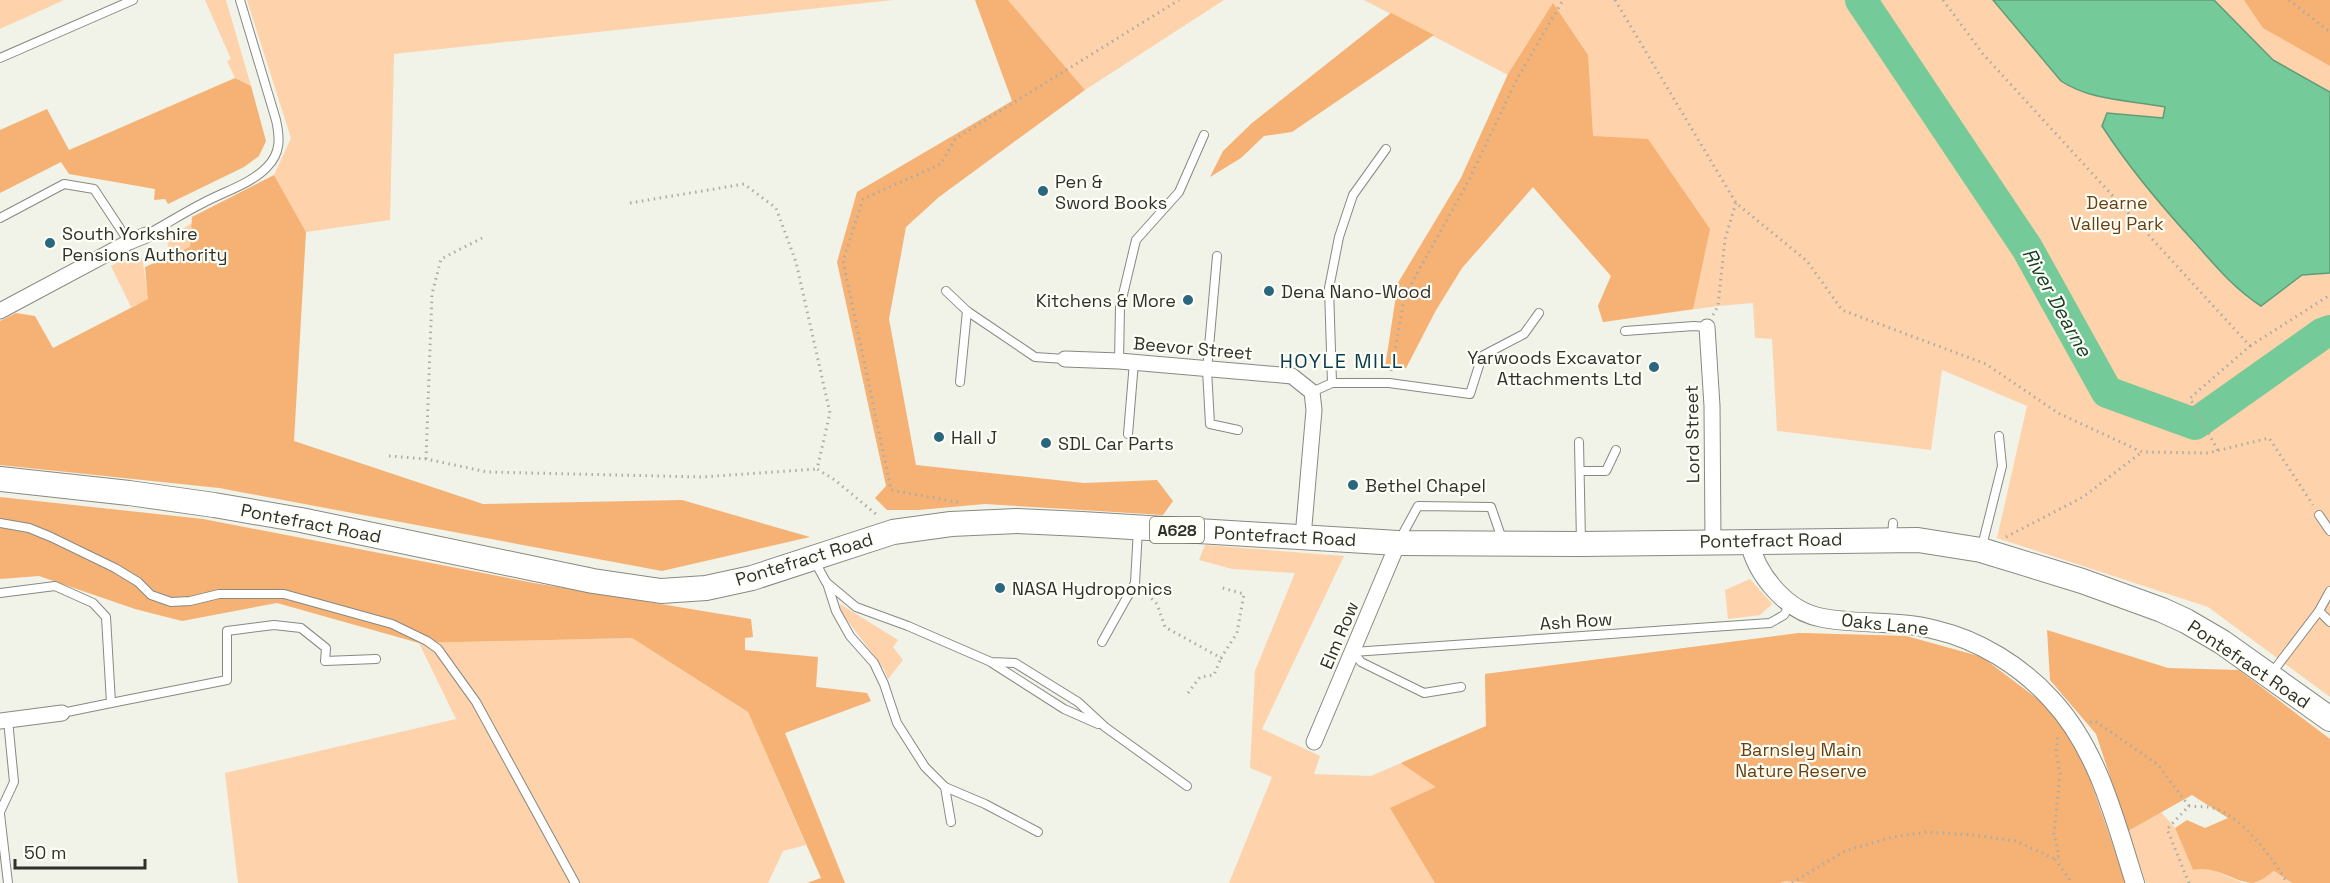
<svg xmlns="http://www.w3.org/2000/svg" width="2330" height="883" font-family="'Space Grotesk',sans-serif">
	<rect width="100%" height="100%" fill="#f1f2e8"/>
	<!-- green -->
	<g fill="#fed2ab">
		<path d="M0 0H64L0 29Z"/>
		<path d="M205 0H226L251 86 235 78 227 61 231 59Z"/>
		<path d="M247 0H893L394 54 390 220 306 232 274 175 291 138Z"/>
		<path d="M1008 0H1224L1085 90Z"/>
		<path d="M1364 0H2330V697L2208 607 1997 538 2027 406 1942 370 1931 450 1777 431 1772 339 1755 338 1753 303 1718 306 1603 322 1598 306 1611 276 1533 187 1462 268 1436 310 1406 368H1385L1398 283 1461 178 1508 75Z"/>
		<path d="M192 223 190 247 169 256 167 239Z"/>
		<path d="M130 256 142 258 149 299 131 307 111 266Z"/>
		<path d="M1205 545 1344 556 1262 729 1320 756 1314 774 1371 776 1486 726 1485 674 1799 633 1906 636 1982 657 2126 883H1229L1272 777 1250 768 1255 671 1295 573 1232 569 1199 560Z"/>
		<path d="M1750 579 1772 604 1760 615 1728 619 1725 590Z"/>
		<path d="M840 604 898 640 893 647 903 660 888 679 884 669 838 608Z"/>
		<path d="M632 638 748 712 806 845 783 851 768 883H238L225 773 456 719 419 643Z"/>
		<path d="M2161 812 2175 828 2193 870 2206 867 2243 883H2146L2128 831Z"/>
		<path d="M2274 871 2292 883H2255Z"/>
	</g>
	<!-- forest -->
	<g fill="#f5b274">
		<path d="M975 0H1008L1085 90 939 197 906 227 889 319 916 465 1084 483 1157 480 1173 501 1163 515 985 504 919 510H887L875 498 886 486 837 262 857 192 1012 101Z"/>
		<path d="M2244 0H2330V66L2263 28Z"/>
		<path d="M1553 3 1588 55 1593 136 1648 139 1710 229 1693 309 1603 322 1598 306 1611 276 1533 187 1462 268 1436 310 1406 368H1385L1398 283 1461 178 1508 74Z"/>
		<path d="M1391 13 1434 35 1292 132 1264 136 1241 158 1210 177 1223 151 1252 123Z"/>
		<path d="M235 78 251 86 266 141 259 156 244 167 168 204 165 199 154 200 155 189 69 174 61 162 0 193V130L47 109 69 150Z"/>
		<path d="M274 175 306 232 294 441 483 504 682 500 810 537 662 571 219 488 0 465V321L16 313 35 316 53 348 148 299 145 267 190 247 192 217Z"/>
		<path d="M0 497 203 519 534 583 751 619 753 637 745 638V650L818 657 816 687 867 693 871 701 785 733 845 883H807L821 878 748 712 632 638 419 643 277 603 182 621 135 609 39 576 0 579Z"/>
		<path d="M2047 630 2168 668 2239 670 2330 739V883H2292L2274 871C2268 875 2260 882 2253 883 2234 883 2218 865 2193 870L2175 828 2187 820 2205 828 2228 818 2192 795 2128 831 2096 734 2050 680Z"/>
		<path d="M1799 633 1906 636 1982 657 2051 709 2085 765 2126 883H1809L1785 881 1780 883H1435L1390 808 1436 787 1401 763 1486 726 1485 674Z"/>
	</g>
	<!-- water -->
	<path fill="#75ca99" stroke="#609c78" stroke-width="1.5" d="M1993 0H2214L2273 60 2330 92V273L2302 275 2261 306C2235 289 2217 268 2197 245 2163 208 2129 168 2102 126L2107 113 2163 118 2165 107C2130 100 2091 101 2061 81Z"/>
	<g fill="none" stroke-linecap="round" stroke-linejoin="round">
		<!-- river -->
		<path stroke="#75ca99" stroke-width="32" d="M1861 0 2027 248 2107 392 2195 424 2322 334 2330 331"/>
		<!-- service casing -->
		<g stroke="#888980" stroke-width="10">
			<g id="service">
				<path d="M0 58 133 0"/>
				<path d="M0 218 64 184 94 189 129 242"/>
				<path d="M146 235C165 225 183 213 203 203 223 192 251 184 267 167 281 153 280 138 276 120L240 0"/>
				<path d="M1217 256 1207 370 1210 424 1238 430"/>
				<path d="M946 291 967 311 1035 357 1065 359"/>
				<path d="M1625 331 1694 326 1707 327"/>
				<path d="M1119 361 1120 307 1136 240 1179 192 1204 135"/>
				<path d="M960 382 967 311"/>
				<path d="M1332 383 1329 288 1339 237 1353 195 1386 149"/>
				<path d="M1312 392 1332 383H1389L1470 394 1482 356 1524 334 1539 313"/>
				<path d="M1128 434 1134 362"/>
				<path d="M1579 442 1581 542"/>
				<path d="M1580 471H1606L1616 450"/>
				<path d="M2319 515 2330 531"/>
				<path d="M0 523 29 528 51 537 115 568 138 582 151 595 171 602 190 601 219 594H284L392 624 427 641 438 649 476 702 575 883"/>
				<path d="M1892 537 1893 523"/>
				<path d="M1400 539 1418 506 1491 507 1502 539"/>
				<path d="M1982 546 2002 466 1999 436"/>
				<path d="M814 560 826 582 856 607 908 626 991 662 1015 663 1078 702 1105 727 1187 786"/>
				<path d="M827 583 836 611 850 636 874 663 884 684 897 723 925 767 945 787 951 822"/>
				<path d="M0 593 55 586 93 603 106 617 111 703 62 713"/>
				<path d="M2319 611 2330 622"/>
				<path d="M1102 642 1135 583 1138 529"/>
				<path d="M1353 652 1770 623 1784 615 1791 602"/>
				<path d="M1353 652 1361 662 1424 693 1461 687"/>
				<path d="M992 663 1064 709 1098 724"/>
				<path d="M2271 674 2319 611 2330 591"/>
				<path d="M111 703 227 680V631L274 625 301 628 326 648 325 661 376 659"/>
				<path d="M945 787 985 804 1038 832"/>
				<path d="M0 812 14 782 8 720"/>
				<path d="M0 814 8 883"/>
			</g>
		</g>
		<!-- minor casing -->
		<g stroke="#888980" stroke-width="17">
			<g id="minor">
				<path d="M0 311 129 242 146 235"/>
				<path d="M1707 327 1712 406 1713 541"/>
				<path d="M1065 359 1119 361 1292 376 1312 392 1314 410 1303 537"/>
				<path d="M0 721 62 713"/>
				<path d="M1314 742 1398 543"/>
			</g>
		</g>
		<!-- tertiary casing -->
		<g stroke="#888980" stroke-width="20">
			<path id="tertiary" d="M1749 540C1756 575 1787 612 1823 618 1861 625 1899 620 1936 630 1979 640 2021 666 2051 699 2098 749 2115 820 2135 883"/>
		</g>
		<!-- trunk casing -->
		<g stroke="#888980" stroke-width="26">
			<path id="trunk" d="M0 479 129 493 214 505 301 520 593 581 661 591 706 588 752 578 893 532 951 524 1017 521 1082 524 1398 543 1581 544 1918 540 1981 550 2082 581 2162 610 2186 621 2222 642 2330 719"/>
		</g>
		<!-- path -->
		<g stroke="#abaca4" stroke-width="3" stroke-dasharray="1.5 4.5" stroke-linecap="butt">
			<path d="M1615 0 1736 203 1807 261 1842 310 1986 364 2058 413 2142 452 2208 453 2269 438 2313 505"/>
			<path d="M1943 0 1983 54 2250 346 2190 398 2218 451"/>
			<path d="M2289 0 2330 32"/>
			<path d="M630 203 744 184 776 208 796 262 830 413 817 469 835 480 877 515"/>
			<path d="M1713 315 1718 306 1725 239 1736 203"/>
			<path d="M2250 346 2330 295"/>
			<path d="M1391 371 1405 295 1469 180 1517 79 1563 0"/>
			<path d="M389 456 426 459 487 472 702 477 817 469"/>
			<path d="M426 459 432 294 441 259 482 238"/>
			<path d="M958 502 891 490 843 261 863 199 941 164 955 139 1179 0"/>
			<path d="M2006 537 2083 497 2142 452"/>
			<path d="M1143 590 1157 604 1165 627 1221 658 1237 633 1244 594 1219 587"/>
			<path d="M1188 693 1200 677 1214 675 1221 658"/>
			<path d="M2090 722 2095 721 2157 764 2189 806"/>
			<path d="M2055 859 2072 883"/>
			<path d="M1792 883 1845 851 1893 837 1927 832 1973 835 2016 841 2055 859 2059 856 2054 834 2060 774 2056 751 2058 735"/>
			<path d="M2189 883 2167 829 2189 806C2198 807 2210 806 2217 809 2243 819 2274 859 2287 883"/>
		</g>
		<!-- service -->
		<use href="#service" stroke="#fff" stroke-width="8"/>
		<!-- minor -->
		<use href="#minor" stroke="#fff" stroke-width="15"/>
		<!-- tertiary -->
		<use href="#tertiary" stroke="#fff" stroke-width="18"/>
		<!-- trunk -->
		<use href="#trunk" stroke="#fff" stroke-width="24"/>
	</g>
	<!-- markers -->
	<g fill="#2a667e" stroke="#fefff7" stroke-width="2">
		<circle cx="1043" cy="191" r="6"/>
		<circle cx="50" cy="243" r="6"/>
		<circle cx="1269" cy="291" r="6"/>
		<circle cx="1188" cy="300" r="6"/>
		<circle cx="1654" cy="367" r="6"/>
		<circle cx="939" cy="437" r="6"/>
		<circle cx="1046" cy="443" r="6"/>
		<circle cx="1353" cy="485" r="6"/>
		<circle cx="1000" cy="588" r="6"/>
	</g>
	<g text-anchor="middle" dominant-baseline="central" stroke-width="4.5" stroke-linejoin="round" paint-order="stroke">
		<!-- shield labels -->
		<rect fill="#fefff7" stroke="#6e6e69" stroke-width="1.5" x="1150" y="517" width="54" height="26" rx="4.5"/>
		<g font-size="16" font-weight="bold" fill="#30302c">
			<text x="1177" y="530">A628</text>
		</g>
		<!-- poi labels -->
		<g font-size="18" fill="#30302c" stroke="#fefff7" text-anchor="start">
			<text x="1055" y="181">Pen &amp;<tspan x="1055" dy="21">Sword Books</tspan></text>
			<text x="62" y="233">South Yorkshire<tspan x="62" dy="21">Pensions Authority</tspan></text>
			<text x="1281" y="291">Dena Nano-Wood</text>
			<text x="1176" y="300" text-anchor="end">Kitchens &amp; More</text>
			<text x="1642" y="357" text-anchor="end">Yarwoods Excavator<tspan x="1642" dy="21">Attachments Ltd</tspan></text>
			<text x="951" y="437">Hall J</text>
			<text x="1058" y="443">SDL Car Parts</text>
			<text x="1365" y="485">Bethel Chapel</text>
			<text x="1012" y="588">NASA Hydroponics</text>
		</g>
		<!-- park labels -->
		<g font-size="18" fill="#6a3f10" stroke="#fefff7">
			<text x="2117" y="202">Dearne<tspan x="2117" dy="21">Valley Park</tspan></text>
			<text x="1801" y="749">Barnsley Main<tspan x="1801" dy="21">Nature Reserve</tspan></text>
		</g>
		<!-- street labels -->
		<g font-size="18" fill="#30302c" stroke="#fefff7">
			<text transform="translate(1193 348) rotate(5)">Beevor Street</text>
			<text transform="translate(1692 434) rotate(-91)">Lord Street</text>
			<text transform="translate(311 523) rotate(11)">Pontefract Road</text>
			<text transform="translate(1285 536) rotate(3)">Pontefract Road</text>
			<text transform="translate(1771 540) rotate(-1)">Pontefract Road</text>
			<text transform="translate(804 559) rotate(-17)">Pontefract Road</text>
			<text transform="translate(1576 621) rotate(-4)">Ash Row</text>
			<text transform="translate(1885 624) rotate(6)">Oaks Lane</text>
			<text transform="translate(1339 635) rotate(-67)">Elm Row</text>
			<text transform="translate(2249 664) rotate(34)">Pontefract Road</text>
		</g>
		<!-- water labels -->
		<g font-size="20" font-style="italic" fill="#163b27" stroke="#fefff7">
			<text transform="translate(2057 302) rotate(61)">River Dearne</text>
		</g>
		<!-- neighbourhood labels -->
		<g font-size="20" letter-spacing="1.5" fill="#093c4f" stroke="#fefff7">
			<text x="1342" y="361">HOYLE MILL</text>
		</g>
	</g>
	<!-- scale -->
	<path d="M15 859v9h130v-9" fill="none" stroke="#30302c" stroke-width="3"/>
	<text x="24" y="859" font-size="18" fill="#30302c" stroke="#fefff7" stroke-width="4.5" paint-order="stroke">50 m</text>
</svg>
